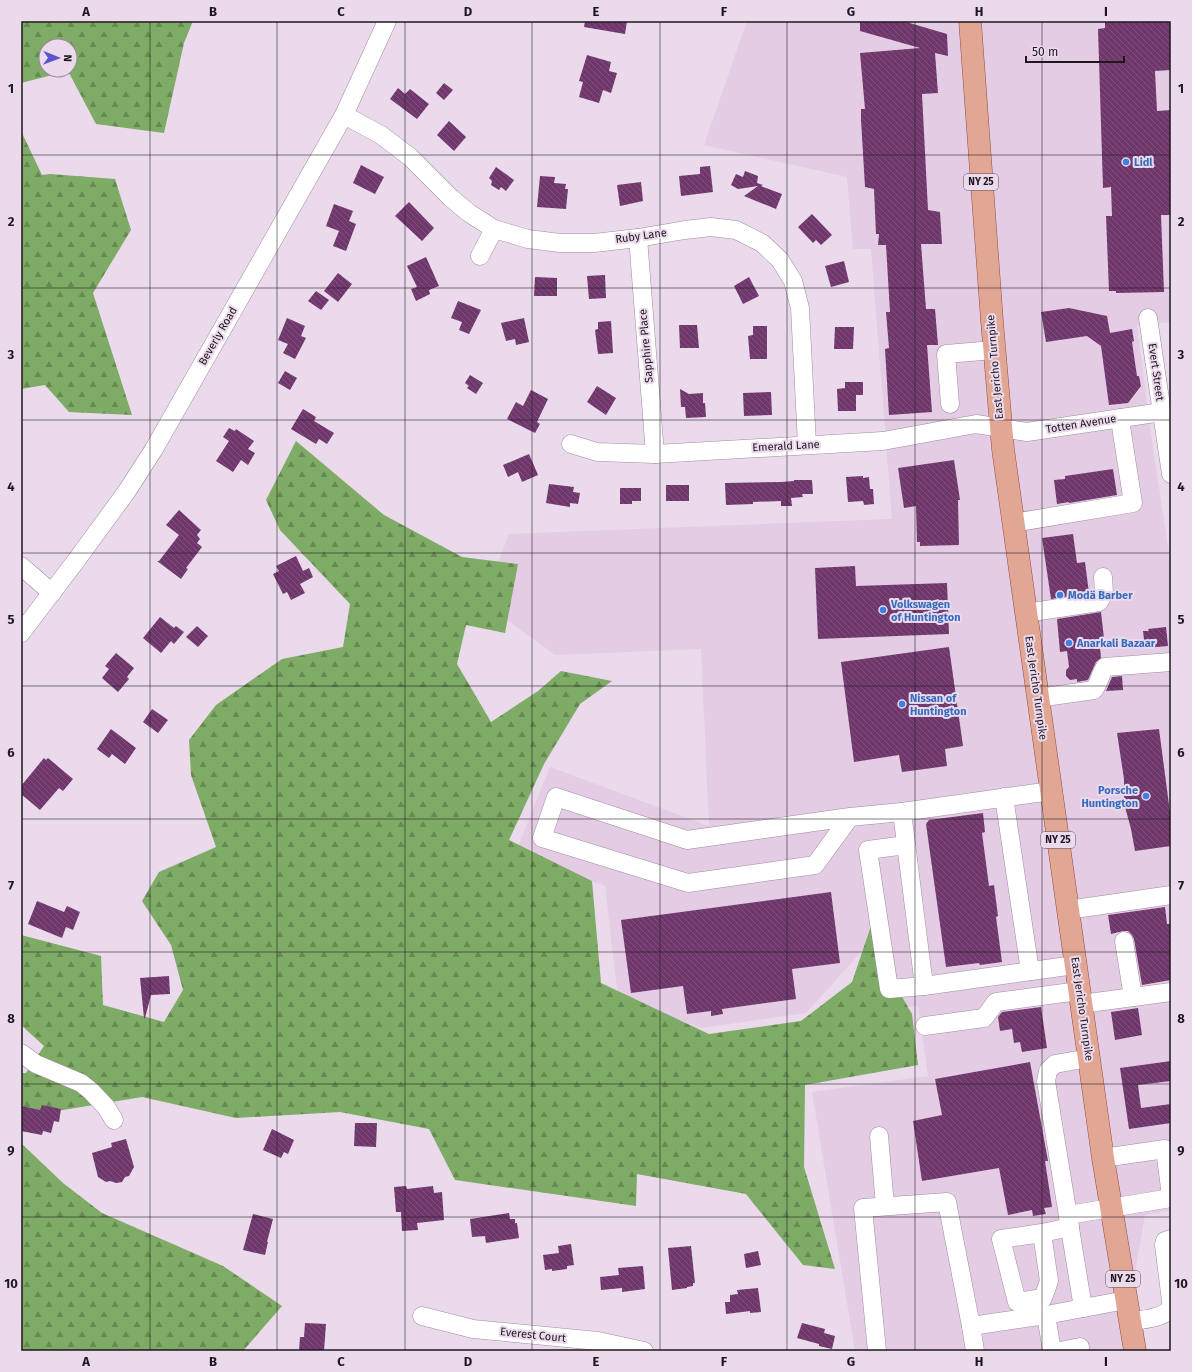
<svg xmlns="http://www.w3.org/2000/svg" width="1192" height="1372" font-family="'Fira Sans',sans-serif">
	<defs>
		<pattern id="forest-firs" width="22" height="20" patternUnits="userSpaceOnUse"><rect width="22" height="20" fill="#7eab65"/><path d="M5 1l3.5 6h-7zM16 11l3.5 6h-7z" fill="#678a53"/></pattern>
		<pattern id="building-back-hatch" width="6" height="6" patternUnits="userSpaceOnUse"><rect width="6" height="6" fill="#6f376c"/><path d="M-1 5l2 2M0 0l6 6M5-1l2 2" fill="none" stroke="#7e517c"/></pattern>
	</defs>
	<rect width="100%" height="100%" fill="#ebd9ec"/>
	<!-- built -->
	<path fill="#e4cce5" d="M747 21H1171V322L1137 325 1150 427 1171 567V1210L1145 1215 1121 1351H855L812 1092 928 1076 918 1006 882 1010 871 941 806 1013 701 1028 618 997 605 886 516 851 550 767 709 826 701 649 555 655 483 602 509 534 892 519 871 249H853L847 177 704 145Z"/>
	<!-- forest -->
	<g fill="url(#forest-firs)" fill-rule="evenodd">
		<path d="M21 21H193L184 43 164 133 96 124 68 71 21 83ZM46 46H70V70H46Z"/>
		<path d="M21 131 42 175 50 174 115 179 131 230 93 293 132 415 69 412 45 385 21 389Z"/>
		<path d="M296 441 384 515 462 557 518 564 505 633 466 625 457 664 491 722 538 691 561 671 612 681 580 704 544 764 509 840 592 881 601 983 709 1034 801 1021 852 982 875 914 887 971 912 1014 918 1065 805 1085 804 1167 835 1269 803 1265 746 1194 637 1174 636 1206 455 1180 429 1129 340 1112 236 1118 142 1097 21 1117V1073H26L44 1046 21 1025V935L101 956 103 1005 164 1022 183 990 171 945 142 901 159 872 216 847 191 775 189 740 216 705 282 659 343 647 350 604 280 530 266 500Z"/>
		<path d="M21 1143 63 1183 102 1213 223 1266 282 1306 243 1351H21Z"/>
	</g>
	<!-- building -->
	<g fill="url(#building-back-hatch)">
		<path d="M585 21H627L625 34 584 27Z"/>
		<path d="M860 21H903L947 34 948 56 935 53 938 93 922 94 928 210 940 212 942 244H921L926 309H935L938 345H927L932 412 889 415 885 349 889 348 886 312H890L886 245H878L879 234H876L874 189 865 187 861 120V109H865L860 53 920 48 860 31Z"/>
		<path d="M1105 21H1171V70L1155 71 1157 111 1171 110V215H1161L1164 292 1116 293V291H1109L1106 216H1112L1111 187 1103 188 1098 29 1105 28Z"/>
		<path d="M587 55 611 62 609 71 617 73 611 93 603 90 599 103 579 97 583 82 579 81Z"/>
		<path d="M444 83 453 90 444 100 436 93Z"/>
		<path d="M398 88 405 94 410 89 429 104 417 119 390 99Z"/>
		<path d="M449 121 466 137 454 151 437 135Z"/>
		<path d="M361 165 384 177 375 194 353 183Z"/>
		<path d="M710 166 713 192 681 196 679 176 700 174V167Z"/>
		<path d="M496 167 514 180 506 191 501 187 499 190 491 185 492 181 489 178Z"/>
		<path d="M745 171 758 176 757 183 763 185 761 186 782 194 776 209 744 196 758 186 738 189 731 185 736 174 743 177Z"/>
		<path d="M540 176 555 177 554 183 566 184 565 189H568L566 209 537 207Z"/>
		<path d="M641 182 643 201 620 206 617 185Z"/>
		<path d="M409 202 434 228 422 241 395 216Z"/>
		<path d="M334 204 353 211 349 221 356 224 346 251 333 246 339 231 326 226Z"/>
		<path d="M812 214 832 235 821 245 816 240 813 243 798 227Z"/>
		<path d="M426 257 439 286 429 290 430 294 416 301 411 289 417 287 407 266Z"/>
		<path d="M844 261 849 282 831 287 825 266Z"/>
		<path d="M338 273 352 284 338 302 324 291Z"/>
		<path d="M605 275 606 298 589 299 587 276Z"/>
		<path d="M535 277 557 278V296H534Z"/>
		<path d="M749 277 759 296 743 304 734 286Z"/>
		<path d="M316 291 329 300 321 310 308 301Z"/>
		<path d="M458 301 481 310 469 334 459 330 462 322 451 318Z"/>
		<path d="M1069 308 1107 316 1110 333 1132 329 1134 341 1132 342 1137 376H1139L1141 386 1128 403 1109 405 1101 346 1087 336 1046 342 1041 312Z"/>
		<path d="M287 318 305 326 301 336 306 338 295 359 283 353 288 344 278 340Z"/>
		<path d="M524 318 529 342 516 345 515 339 506 341 501 323Z"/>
		<path d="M611 321 613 353 598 354 595 330 598 329V322Z"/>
		<path d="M679 325H697L699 348H680Z"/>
		<path d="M753 326H767V359H750L748 336 753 335Z"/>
		<path d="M835 327H854L853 349H834Z"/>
		<path d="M285 371 297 378 290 390 278 383Z"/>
		<path d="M470 375 483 383 476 394 467 388 469 386 465 383Z"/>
		<path d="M845 382H863V395H856V411H838L837 389 845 388Z"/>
		<path d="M597 386 616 398 606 415 587 402Z"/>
		<path d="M680 389 689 394 703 393V403H705L706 417 686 418 685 407H681Z"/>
		<path d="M531 390 548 399 537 422 540 424 535 433 507 419 516 402 523 406Z"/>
		<path d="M771 392 772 415 744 416 743 393Z"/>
		<path d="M303 409 316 417 314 421 334 433 327 444 319 439 316 444 291 429Z"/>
		<path d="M229 428 235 431 236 429 254 441 248 449 255 453 248 465 241 460 233 472 216 461 229 441 223 437Z"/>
		<path d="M529 454 538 475 522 482 518 472 508 477 503 465Z"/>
		<path d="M954 460 960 500H958L959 545 920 546V542H917L916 506 904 508 898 468Z"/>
		<path d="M1113 469 1117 495 1069 503V502L1057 504 1054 480 1065 479V476Z"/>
		<path d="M863 476V478L869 477 870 489H873L874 504 864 505 863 501 848 502 846 477Z"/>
		<path d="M794 480H812L813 494H802L803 497 791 498 792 506H781V501L753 502V504L726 505 725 483 781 482 794 481Z"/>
		<path d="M549 484 574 487 573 492 580 493 578 504 570 503V507L546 503Z"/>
		<rect x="666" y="485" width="23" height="16"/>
		<path d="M620 488H641V501H632V504H620Z"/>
		<path d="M179 510 201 530 197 535 200 539 197 543 202 547 186 568 188 569 181 579 157 561H159L179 535 166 525Z"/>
		<path d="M1073 534 1077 563 1085 562 1089 593 1051 599 1042 538Z"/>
		<path d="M296 556 303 571 309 568 313 577 300 584 305 593 291 600 287 592 283 594 273 574 279 571 276 566Z"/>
		<path d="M855 566 856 586 947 583 949 634 818 639 815 568Z"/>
		<path d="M1101 612 1105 647H1100L1101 658 1096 662 1088 680 1077 682V679L1070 680 1066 676V670L1069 667 1067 651 1060 652 1057 619Z"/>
		<path d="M160 617 174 628 176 626 184 632 174 644 171 641 161 653 143 638Z"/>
		<path d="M197 626 208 636 198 647 186 637Z"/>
		<path d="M1166 627 1168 646 1145 648 1143 631H1149L1148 629Z"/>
		<path d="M949 647 963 746 945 749 947 766 902 772 899 755 854 762 841 662Z"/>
		<path d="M116 653 134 668 127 677 129 679 118 692 102 678 109 669 105 666Z"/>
		<path d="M1122 676 1123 690 1106 691 1112 677Z"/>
		<path d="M152 709 168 720 158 733 143 722Z"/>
		<path d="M111 729 136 748 125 764 112 754 109 758 97 749Z"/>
		<path d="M1159 729 1171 820V846L1135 851 1131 829 1124 803V779L1117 733Z"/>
		<path d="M44 758 46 760 48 758 73 779 63 791 59 788 40 810 21 794V786Z"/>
		<path d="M983 813 985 832 982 833 989 886 994 885 998 916 996 917 1002 962 980 965 979 963 946 967 926 824 929 820Z"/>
		<path d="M831 892 840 963 792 969 796 999 722 1009 723 1014 711 1016V1011L687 1014 683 986 631 993 621 920Z"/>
		<path d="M37 901 64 912 67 906 80 912 73 930 66 927 62 938 28 924Z"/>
		<path d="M1165 907 1167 924H1170L1171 932V980L1142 985 1134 939 1132 935 1128 931H1123L1111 934 1108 915Z"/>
		<path d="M169 976 170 994 151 995 145 1018H144L140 978Z"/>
		<path d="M1041 1007 1047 1048 1022 1052 1020 1042 1014 1043 1012 1029 1000 1031 998 1017 1002 1012Z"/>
		<path d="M1138 1008 1142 1035 1115 1040 1111 1012Z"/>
		<path d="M1171 1061V1081L1138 1085 1141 1108 1171 1104V1123L1129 1129 1120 1068Z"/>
		<path d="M1030 1062 1048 1161H1045L1052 1207 1044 1208 1046 1214 1033 1216 1032 1210 1008 1215 999 1168 922 1181 913 1121 942 1115 935 1079Z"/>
		<path d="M42 1105 61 1109 59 1122 54 1121 51 1133 43 1131 42 1135 21 1131V1106L40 1110Z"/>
		<path d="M355 1123H377L376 1147 354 1146Z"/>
		<path d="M272 1129 294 1140 288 1154 284 1152 281 1158 263 1150Z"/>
		<path d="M126 1139 134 1167 129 1176 125 1177 122 1182 116 1183 110 1181 106 1182 98 1177 92 1153 112 1147 111 1143Z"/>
		<path d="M406 1186 407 1189 433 1186 434 1193 442 1192 444 1220 417 1223 418 1230 402 1231 401 1212H396L394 1187Z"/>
		<path d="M509 1213 510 1219H515V1223H517L519 1238 486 1243 485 1236 472 1237 470 1219Z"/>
		<path d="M253 1214 273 1219 267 1242H268L265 1255 243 1250Z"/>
		<path d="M571 1244 574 1265 567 1266V1269L552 1271V1269L545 1270 543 1255 559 1253 558 1246Z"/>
		<path d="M691 1246 695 1283H693V1286L687 1287V1288L672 1290 668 1248Z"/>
		<path d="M758 1251 761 1265 746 1268 744 1254Z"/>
		<path d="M643 1266 645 1289 622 1292V1288L601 1290 600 1277 619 1275 618 1268Z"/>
		<path d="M758 1288 761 1312 750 1313V1311L726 1314 725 1302H730V1295L738 1294 737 1290Z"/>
		<path d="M305 1323 326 1324 324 1351H299L300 1337H304Z"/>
		<path d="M802 1323 825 1329 824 1333 835 1336 832 1349 819 1346V1344L797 1338Z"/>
	</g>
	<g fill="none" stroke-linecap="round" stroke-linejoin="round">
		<!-- minor casing -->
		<g stroke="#9e8d9f" stroke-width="19">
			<g id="minor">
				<path d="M344 115 381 135 410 157 451 198 469 213 494 229 528 239 560 243H594L638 238 685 230 711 227 736 230 762 243 780 260 793 281 800 308 807 445"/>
				<path d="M638 238 655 454"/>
				<path d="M480 256 494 229"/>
				<path d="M1148 318 1171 474"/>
				<path d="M950 404 946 354 994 350"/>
				<path d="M571 444 597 452 655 454 883 441 976 424 1027 432 1162 412"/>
				<path d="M1013 523 1133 503 1122 433 1120 418"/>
				<path d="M21 566 52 593"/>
				<path d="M1026 613 1099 602 1104 593 1103 577"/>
				<path d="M21 633 78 558 127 491 154 449 344 115 387 21"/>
				<path d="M1038 698 1094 690C1099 683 1100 675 1105 667L1171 662"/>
				<path d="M1051 791 902 812 924 986 1075 965"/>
				<path d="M1004 797 1030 971"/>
				<path d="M850 817 815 865 688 883 542 838 556 797 687 840 850 817 902 812"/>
				<path d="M906 845 868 850 889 989 924 986"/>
				<path d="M1068 910 1171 895"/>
				<path d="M1124 941 1133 997"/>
				<path d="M1081 1004 1171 992"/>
				<path d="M925 1026 984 1018 996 1002 1079 991"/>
				<path d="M21 1053 36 1064 81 1083 91 1091 106 1107 114 1120"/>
				<path d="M879 1136 885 1206"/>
				<path d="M1103 1158 1165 1149 1171 1196"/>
				<path d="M1068 1215 1171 1198"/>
				<path d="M1042 1233 1001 1239 1017 1302 1043 1298 1049 1281 1042 1233 1070 1227"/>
				<path d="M1171 1239 1165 1241 1164 1245 1171 1301"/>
				<path d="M1083 1308 1046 1081 1048 1071 1055 1064 1089 1058"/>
				<path d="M1046 1315 1052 1351"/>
				<path d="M422 1316 473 1329 598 1341 644 1351"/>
				<path d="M1130 1322C1142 1319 1168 1319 1171 1305"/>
				<path d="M971 1326 975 1351"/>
				<path d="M877 1351 863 1208 947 1202 971 1326 1046 1315 1126 1300"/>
				<path d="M1060 1351 1080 1347"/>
			</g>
		</g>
		<!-- major casing -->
		<g stroke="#914e3d" stroke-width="23">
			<path id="major" d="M970 21 992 321 1003 449 1103 1158 1135 1351"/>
		</g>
		<!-- minor -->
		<use href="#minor" stroke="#fff" stroke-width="18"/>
		<!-- major -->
		<use href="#major" stroke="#e2a694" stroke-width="22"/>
	</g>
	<!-- grid -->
	<path fill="none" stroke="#1e171e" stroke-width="1" stroke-opacity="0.55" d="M150 21V1351M277 21V1351M405 21V1351M532 21V1351M660 21V1351M787 21V1351M915 21V1351M1042 21V1351M21 155H1171M21 288H1171M21 420H1171M21 553H1171M21 686H1171M21 819H1171M21 952H1171M21 1084H1171M21 1217H1171"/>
	<!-- markers -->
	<g fill="#3f7fe0" stroke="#ebd9ec" stroke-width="1.5">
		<circle cx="1126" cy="162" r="4"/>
		<circle cx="1060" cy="595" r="4"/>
		<circle cx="883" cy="610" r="4"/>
		<circle cx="1069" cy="643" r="4"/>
		<circle cx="902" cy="704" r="4"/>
		<circle cx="1146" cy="796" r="4"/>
	</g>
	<g text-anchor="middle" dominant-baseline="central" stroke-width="4" stroke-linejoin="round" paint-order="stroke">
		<!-- shield labels -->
		<g fill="#ebd9ec" stroke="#5c515c" stroke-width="1">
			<rect x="964" y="174" width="34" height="16" rx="3"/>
			<rect x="1041" y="832" width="34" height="16" rx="3"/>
			<rect x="1106" y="1271" width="34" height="16" rx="3"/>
		</g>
		<g font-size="10" font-weight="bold" fill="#1e171e">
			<text x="981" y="182">NY 25</text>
			<text x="1058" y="840">NY 25</text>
			<text x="1123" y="1279">NY 25</text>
		</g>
		<!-- shop labels -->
		<g font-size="11" font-weight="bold" fill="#366cbe" stroke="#ebd9ec" text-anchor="start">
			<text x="1134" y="162">Lidl</text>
			<text x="1068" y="595">Modä Barber</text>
			<text x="891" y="604">Volkswagen<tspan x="891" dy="13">of Huntington</tspan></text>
			<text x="1077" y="643">Anarkali Bazaar</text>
			<text x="910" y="698">Nissan of<tspan x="910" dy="13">Huntington</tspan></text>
			<text x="1138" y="790" text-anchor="end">Porsche<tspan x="1138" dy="13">Huntington</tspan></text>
		</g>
		<!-- street labels -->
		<g font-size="11" fill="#1e171e" stroke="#ebd9ec">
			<text transform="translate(641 236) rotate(-8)">Ruby Lane</text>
			<text transform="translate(218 336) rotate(-60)">Beverly Road</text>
			<text transform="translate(646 346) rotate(-95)">Sapphire Place</text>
			<text transform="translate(995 367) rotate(-95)">East Jericho Turnpike</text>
			<text transform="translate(1156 372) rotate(82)">Evert Street</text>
			<text transform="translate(1081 424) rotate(-9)">Totten Avenue</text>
			<text transform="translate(786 446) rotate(-3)">Emerald Lane</text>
			<text transform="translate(1036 688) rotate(82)">East Jericho Turnpike</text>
			<text transform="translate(1082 1009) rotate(82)">East Jericho Turnpike</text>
			<text transform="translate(533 1335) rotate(6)">Everest Court</text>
		</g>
	</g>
	<!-- border -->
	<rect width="1192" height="1372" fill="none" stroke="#ebd9ec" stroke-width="44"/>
	<!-- north arrow -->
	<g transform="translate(58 58) rotate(91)"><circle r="19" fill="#ebd9ec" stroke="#998b9a"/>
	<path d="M0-3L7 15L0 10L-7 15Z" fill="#5955cd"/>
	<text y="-6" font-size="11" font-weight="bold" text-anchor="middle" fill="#1e171e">N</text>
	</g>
	<!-- scale -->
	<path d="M1026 56v6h98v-6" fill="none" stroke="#1e171e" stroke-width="2"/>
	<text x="1032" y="56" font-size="12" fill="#1e171e" stroke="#ebd9ec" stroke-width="3" paint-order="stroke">50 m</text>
	<rect x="22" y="22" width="1148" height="1328" fill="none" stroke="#1e171e" stroke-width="1.5"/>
	<g font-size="13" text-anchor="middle" font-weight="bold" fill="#1e171e">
		<text x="86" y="16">A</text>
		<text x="213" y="16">B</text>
		<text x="341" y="16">C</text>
		<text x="468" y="16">D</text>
		<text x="596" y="16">E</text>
		<text x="724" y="16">F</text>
		<text x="851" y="16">G</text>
		<text x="979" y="16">H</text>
		<text x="1106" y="16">I</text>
		<text x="11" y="93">1</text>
		<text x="1181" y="93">1</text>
		<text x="11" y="226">2</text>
		<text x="1181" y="226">2</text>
		<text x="11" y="359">3</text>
		<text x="1181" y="359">3</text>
		<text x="11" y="491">4</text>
		<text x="1181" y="491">4</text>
		<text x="11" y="624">5</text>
		<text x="1181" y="624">5</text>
		<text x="11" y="757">6</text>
		<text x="1181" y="757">6</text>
		<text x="11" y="890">7</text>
		<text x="1181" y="890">7</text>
		<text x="11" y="1023">8</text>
		<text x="1181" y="1023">8</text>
		<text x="11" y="1155">9</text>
		<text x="1181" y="1155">9</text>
		<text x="11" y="1288">10</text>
		<text x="1181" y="1288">10</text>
		<text x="86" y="1366">A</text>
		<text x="213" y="1366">B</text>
		<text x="341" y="1366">C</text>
		<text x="468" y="1366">D</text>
		<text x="596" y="1366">E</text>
		<text x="724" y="1366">F</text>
		<text x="851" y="1366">G</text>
		<text x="979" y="1366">H</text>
		<text x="1106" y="1366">I</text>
	</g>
</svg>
